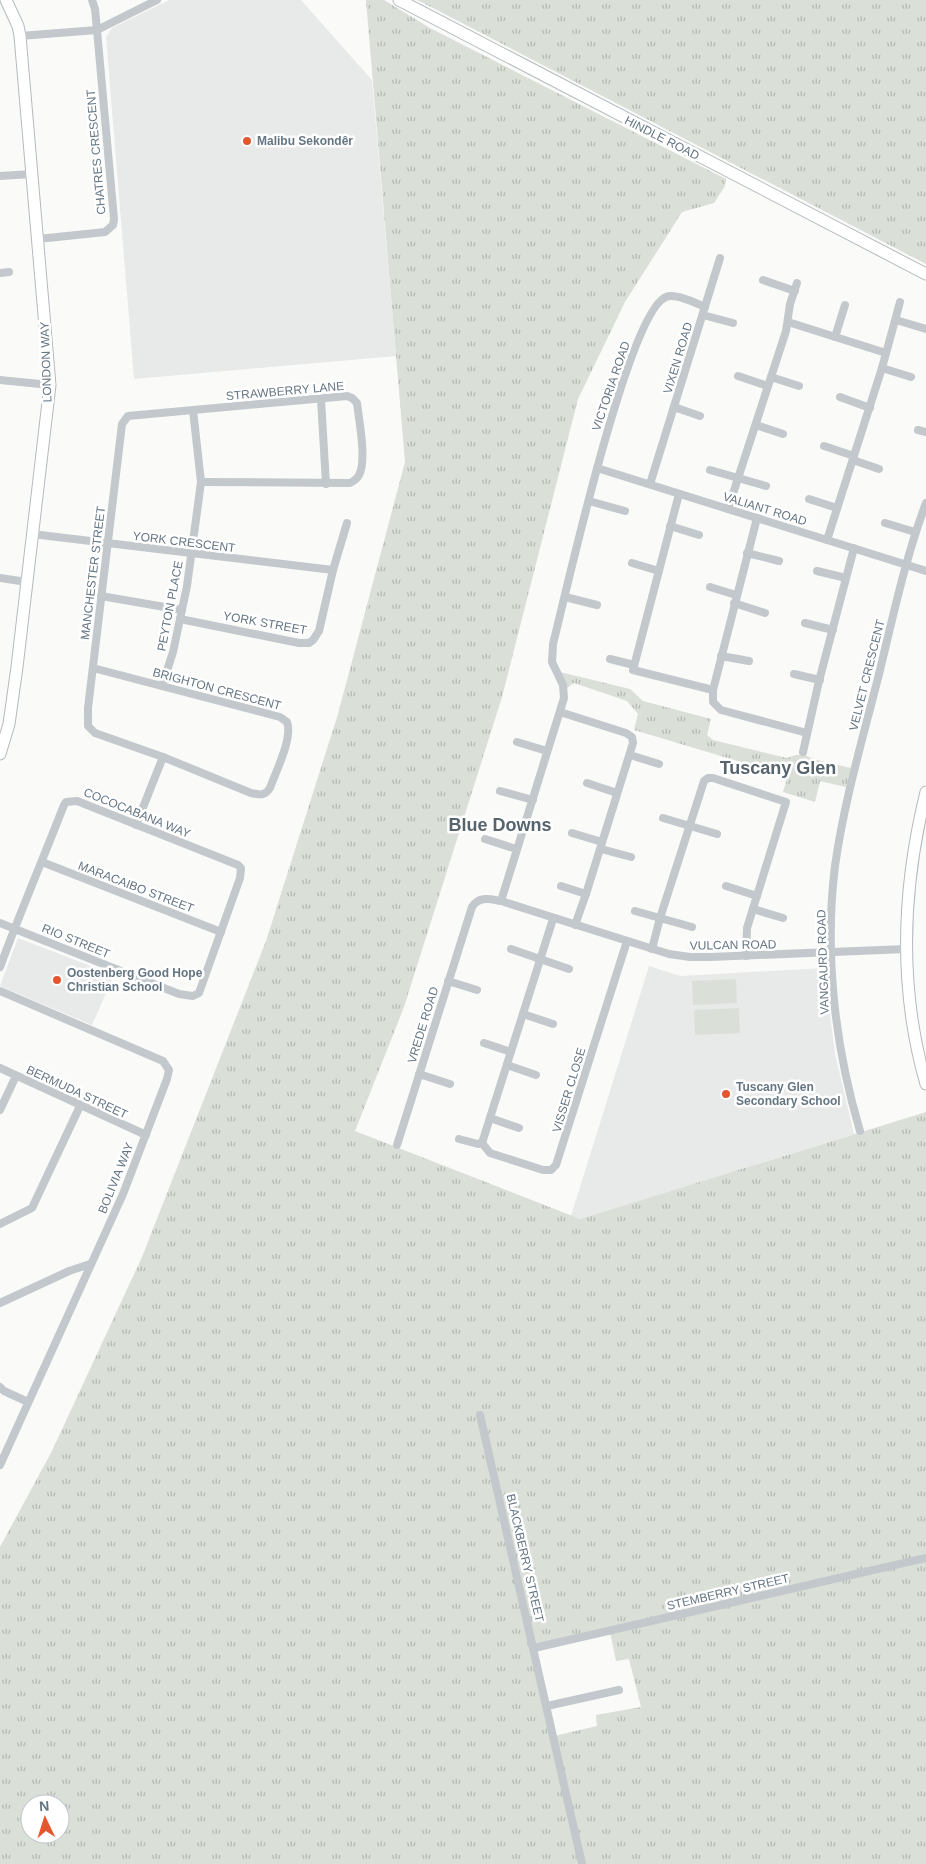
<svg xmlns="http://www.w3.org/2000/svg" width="926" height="1864" font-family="Helvetica,sans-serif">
	<defs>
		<pattern id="grass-tufts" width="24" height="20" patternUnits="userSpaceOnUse" patternTransform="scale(1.25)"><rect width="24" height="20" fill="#dadfd7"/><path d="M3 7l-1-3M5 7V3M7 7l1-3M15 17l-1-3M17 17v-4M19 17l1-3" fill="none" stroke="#b4b9b4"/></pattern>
	</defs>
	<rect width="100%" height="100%" fill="#fafaf8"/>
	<!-- built -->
	<g fill="#e8e9e9">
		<path d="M169 0H301L372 80 396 356 134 379 106 37 112 28Z"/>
		<path d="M18 938 114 975 92 1025 0 986Z"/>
		<path d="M649 966 680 976 824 968 835 1054 854 1134 580 1219 571 1216Z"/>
	</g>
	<!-- grass -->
	<g fill="url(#grass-tufts)" fill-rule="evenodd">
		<path d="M366 0H384L430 28 726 179 725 186 714 203 682 212 625 302 578 399 502 697 404 1007 355 1131 580 1219 926 1112V1864H0V1547L52 1451 142 1257 266 941 338 714 405 462ZM610 1632 616 1661 629 1659 641 1707 596 1715 597 1726 554 1736 535 1648ZM30 1804H60V1834H30Z"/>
		<path d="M417 0H926V264L433 8Z"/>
		<path d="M560 672 630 689 643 701 711 719 707 735 713 740 787 758C796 754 804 753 813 759L851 768 846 787 820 781 815 802 783 792 788 776 634 730 638 714 627 701 574 683 567 688Z"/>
	</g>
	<!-- park -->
	<g fill="#dadfd7">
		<path d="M736 979 737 1003 693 1005 692 981Z"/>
		<path d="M739 1008 740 1033 695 1035 694 1010Z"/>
	</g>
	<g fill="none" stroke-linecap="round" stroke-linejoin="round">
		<!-- secondary casing -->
		<g stroke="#b3babf" stroke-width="13">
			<g id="secondary">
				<path d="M399 0 926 274"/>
				<path d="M0 754 9 724 17 667 50 385 20 36 18 26 6 0"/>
				<path d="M926 792C902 889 898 987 926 1084"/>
			</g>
		</g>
		<!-- street -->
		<g stroke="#c3c8cc" stroke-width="8">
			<path d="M20 36 97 30 157 0"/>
			<path d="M0 176 32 174"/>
			<path d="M38 239 105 232 113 225 114 219 97 30 95 9 92 0"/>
			<path d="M0 273 9 272"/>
			<path d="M763 280 795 291"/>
			<path d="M703 315 733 323"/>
			<path d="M896 320 926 329"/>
			<path d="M788 322 886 353"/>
			<path d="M835 337 845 305"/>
			<path d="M882 368 911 377"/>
			<path d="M738 376 768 386"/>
			<path d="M771 377 799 386"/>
			<path d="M0 380 50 385"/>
			<path d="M840 397 870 408"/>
			<path d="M321 399 326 484"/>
			<path d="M674 407 700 416"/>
			<path d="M756 425 783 434"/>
			<path d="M918 430 926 432"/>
			<path d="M824 446 854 456"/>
			<path d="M853 460 879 469"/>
			<path d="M597 468 926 571"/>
			<path d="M710 470 766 486"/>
			<path d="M650 484 720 258"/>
			<path d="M679 494 633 670 713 690"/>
			<path d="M809 499 837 508"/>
			<path d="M589 501 625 511"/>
			<path d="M728 509 786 331 790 304 797 283"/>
			<path d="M757 518 713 690V702L721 710 807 733"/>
			<path d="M885 523 915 532"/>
			<path d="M670 526 699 535"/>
			<path d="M32 534 333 570"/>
			<path d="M827 540 882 368 900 302"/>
			<path d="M747 553 779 561"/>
			<path d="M632 563 659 571"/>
			<path d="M817 571 846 578"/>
			<path d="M0 578 27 582"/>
			<path d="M710 587 736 595"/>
			<path d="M101 596 182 610"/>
			<path d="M565 597 597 605"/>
			<path d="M734 603 765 613"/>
			<path d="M180 619 299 643H309L313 640 319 631 333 570 347 523"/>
			<path d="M805 623 833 630"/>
			<path d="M721 656 749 661"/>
			<path d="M610 659 634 665"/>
			<path d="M93 668 280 717 287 722C293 738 276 771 270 788 265 796 260 795 251 793L163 757 95 733 88 726V708L122 424 128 416 347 396 352 398 357 403C359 421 367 460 359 475 357 479 354 481 350 483L201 482"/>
			<path d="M794 674 820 680"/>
			<path d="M162 686 173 652 187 586 201 482 193 410"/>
			<path d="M560 712 626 733 632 737 633 743 586 894 575 925"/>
			<path d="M517 742 547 751"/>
			<path d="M803 752 819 681 854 548"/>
			<path d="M630 755 659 764"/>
			<path d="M587 783 617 793"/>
			<path d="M500 791 533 800"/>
			<path d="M663 818 717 834"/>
			<path d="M136 825 163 757"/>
			<path d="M572 833 602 842"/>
			<path d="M485 839 516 849"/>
			<path d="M601 849 631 857"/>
			<path d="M42 862 221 932"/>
			<path d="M561 886 586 894"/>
			<path d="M726 886 757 896"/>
			<path d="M501 901 564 698 563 685 552 662 553 644C566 593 628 312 666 297 675 293 696 303 705 307"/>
			<path d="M753 909 783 918"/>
			<path d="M635 911 692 927"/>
			<path d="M0 923 15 929 179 994 193 996 199 993 240 878 241 868 238 865 77 801 66 802 64 805C43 859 20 913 0 967"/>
			<path d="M511 949 569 969"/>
			<path d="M652 949 660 918 704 781 708 778H713L786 802 747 928 746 956"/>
			<path d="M448 981 477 990"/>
			<path d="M0 991 163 1061 169 1070 167 1079 123 1194 0 1465"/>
			<path d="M523 1014 553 1024"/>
			<path d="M484 1043 511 1052"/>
			<path d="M507 1065 536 1075"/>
			<path d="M0 1068 146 1135"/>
			<path d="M419 1074 450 1084"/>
			<path d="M0 1110 16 1076"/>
			<path d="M490 1118 519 1128"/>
			<path d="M860 1131C835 1047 824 954 835 866 844 801 863 738 879 674 893 617 905 559 926 503"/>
			<path d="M459 1139 478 1144 482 1143"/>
			<path d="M482 1143 490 1153 543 1170H551L556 1165 627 941"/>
			<path d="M482 1143 553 919"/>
			<path d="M397 1145 472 907C479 896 489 899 501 901L669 954 690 957H710L906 949"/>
			<path d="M0 1224 32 1208 80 1106"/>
			<path d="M0 1303 69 1271 90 1264"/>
			<path d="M0 1387 4 1391 28 1402"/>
			<path d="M480 1415 582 1864"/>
			<path d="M534 1648 926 1558"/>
			<path d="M547 1706 619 1690"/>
		</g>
		<!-- secondary -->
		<use href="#secondary" stroke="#fff" stroke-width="11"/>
	</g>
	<!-- markers -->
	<g fill="#e4572e" stroke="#fff" stroke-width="2">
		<circle cx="247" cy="141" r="5"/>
		<circle cx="57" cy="980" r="5"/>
		<circle cx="726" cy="1094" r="5"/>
	</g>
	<g text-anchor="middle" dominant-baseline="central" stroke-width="5" stroke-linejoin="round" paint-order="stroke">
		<!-- street labels -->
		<g font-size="12" fill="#657683" stroke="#fff">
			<text transform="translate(662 138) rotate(27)">HINDLE ROAD</text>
			<text transform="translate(96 152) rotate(-95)">CHATRES CRESCENT</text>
			<text transform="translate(678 358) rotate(-73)">VIXEN ROAD</text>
			<text transform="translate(46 362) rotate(-92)">LONDON WAY</text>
			<text transform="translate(611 386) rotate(-71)">VICTORIA ROAD</text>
			<text transform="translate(285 391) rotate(-5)">STRAWBERRY LANE</text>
			<text transform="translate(765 509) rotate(17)">VALIANT ROAD</text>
			<text transform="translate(184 542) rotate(7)">YORK CRESCENT</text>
			<text transform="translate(93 573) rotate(-83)">MANCHESTER STREET</text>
			<text transform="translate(170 606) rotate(-79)">PEYTON PLACE</text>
			<text transform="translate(265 623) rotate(10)">YORK STREET</text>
			<text transform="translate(867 675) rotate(-76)">VELVET CRESCENT</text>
			<text transform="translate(217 689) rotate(15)">BRIGHTON CRESCENT</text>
			<text transform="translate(137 813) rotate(22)">COCOCABANA WAY</text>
			<text transform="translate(136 887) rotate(21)">MARACAIBO STREET</text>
			<text transform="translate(76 941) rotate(22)">RIO STREET</text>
			<text transform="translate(733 945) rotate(-1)">VULCAN ROAD</text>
			<text transform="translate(823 962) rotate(-92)">VANGAURD ROAD</text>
			<text transform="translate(423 1025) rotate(-73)">VREDE ROAD</text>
			<text transform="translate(569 1090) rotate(-73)">VISSER CLOSE</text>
			<text transform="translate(77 1092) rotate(25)">BERMUDA STREET</text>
			<text transform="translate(116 1178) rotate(-68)">BOLIVIA WAY</text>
			<text transform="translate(525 1558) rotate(77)">BLACKBERRY STREET</text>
			<text transform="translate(728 1592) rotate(-13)">STEMBERRY STREET</text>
		</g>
		<!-- poi labels -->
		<g font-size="12" font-weight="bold" fill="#657683" stroke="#fff" text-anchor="start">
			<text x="257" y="141">Malibu Sekondêr</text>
			<text x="67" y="973">Oostenberg Good Hope<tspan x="67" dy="14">Christian School</tspan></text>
			<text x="736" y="1087">Tuscany Glen<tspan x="736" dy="14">Secondary School</tspan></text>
		</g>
		<!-- district labels -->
		<g font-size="18" font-weight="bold" fill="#57646e" stroke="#fff">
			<text x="778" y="768">Tuscany Glen</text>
			<text x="500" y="825">Blue Downs</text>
		</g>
	</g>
	<!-- north arrow -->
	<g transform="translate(45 1819) rotate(356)"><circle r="24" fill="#ffffff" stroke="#c1c8cd"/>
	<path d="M0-4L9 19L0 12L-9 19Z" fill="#e4572e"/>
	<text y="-8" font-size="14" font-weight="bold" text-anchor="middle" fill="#657683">N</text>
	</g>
</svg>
